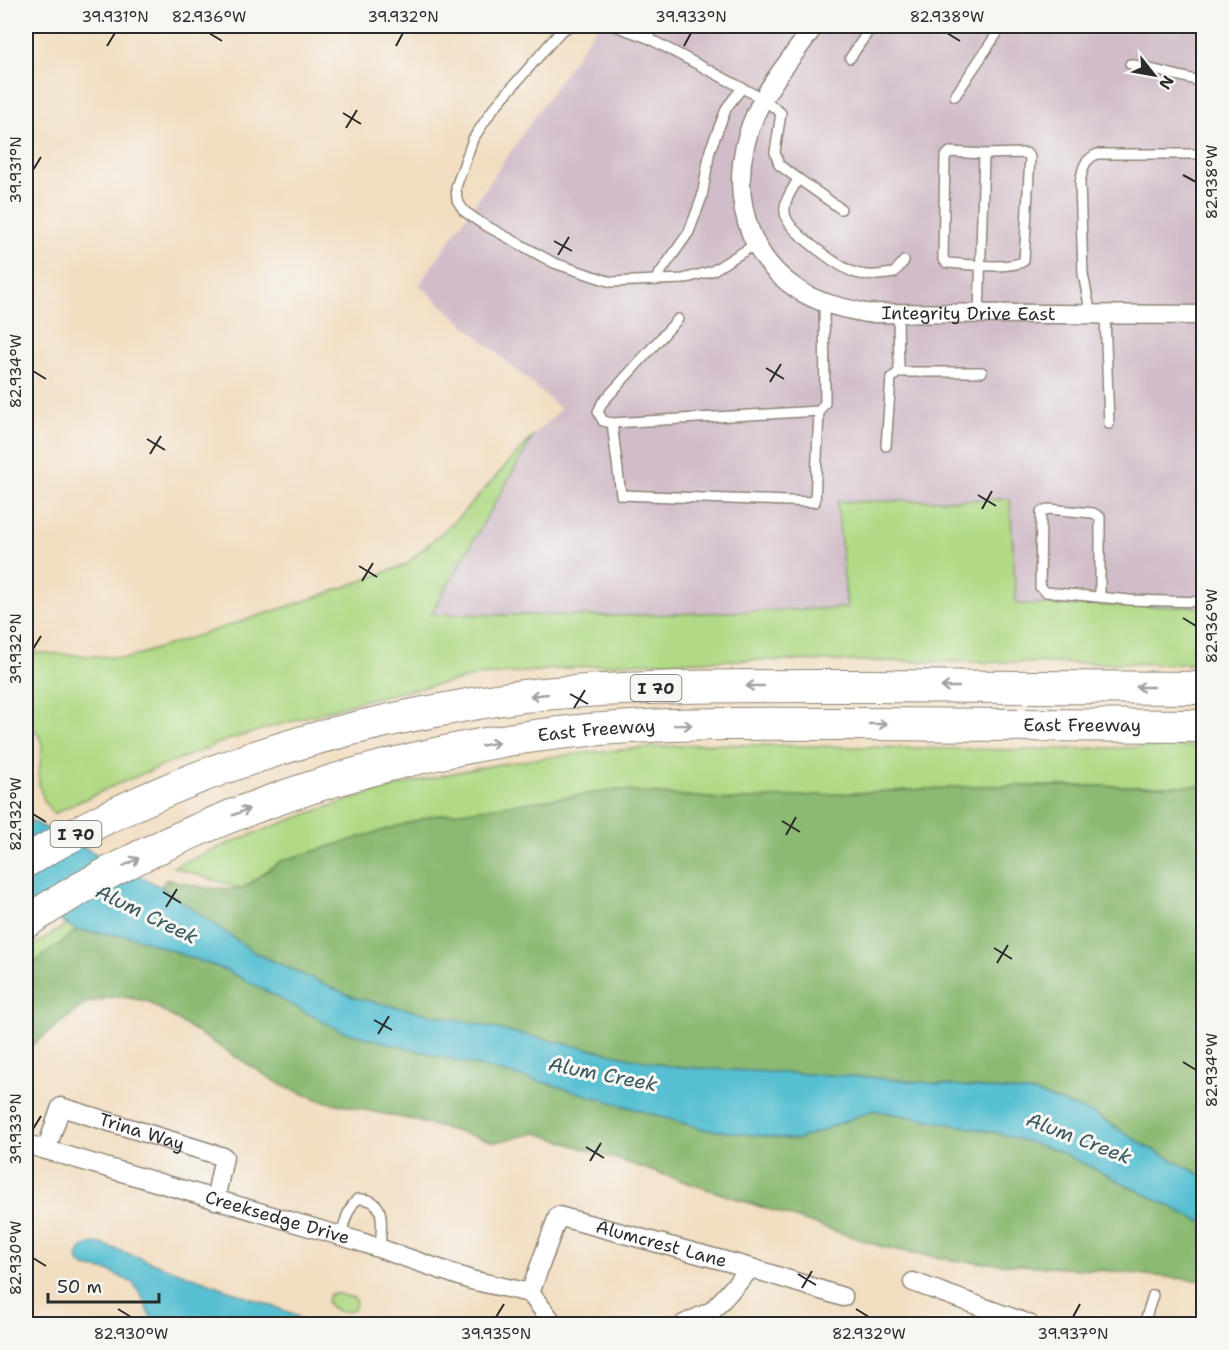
<svg xmlns="http://www.w3.org/2000/svg" width="1229" height="1350" font-family="'Shantell Sans',sans-serif">
	<rect width="100%" height="100%" fill="#f6f6f2"/>
	<filter id="ink" filterUnits="userSpaceOnUse"><feTurbulence type="fractalNoise" baseFrequency=".0167" numOctaves="2"/><feDisplacementMap in="SourceGraphic" scale="12" xChannelSelector="R" yChannelSelector="G"/><feConvolveMatrix kernelMatrix="1 2 1 2 8 2 1 2 1" color-interpolation-filters="sRGB"/></filter>
	<filter id="wash" filterUnits="userSpaceOnUse"><feTurbulence type="fractalNoise" baseFrequency=".008" numOctaves="4" result="noise"/><feDisplacementMap in="SourceGraphic" scale="24" xChannelSelector="R" yChannelSelector="G"/><feGaussianBlur stdDeviation="1.35" result="paint"/><feColorMatrix in="noise" values="0 0 0 0 0 0 0 0 0 0 0 0 0 0 0 0 0 1.4 0 .05"/><feComposite in="paint" operator="in"/></filter>
	<g filter="url(#wash)">
		<rect width="100%" height="100%" fill="#f2dec1"/>
		<!-- industrial -->
		<path fill="#d1bdc9" d="M597 26H1203V607L1016 604 1010 499 837 502 848 608 617 616 431 614 534 435 561 409 419 285Z"/>
		<!-- green -->
		<g fill="#b0da85" stroke="#6e8258" stroke-width="1.5">
			<path d="M534 435 431 614 617 616 847 608 837 502 1010 499 1016 604 1203 607V664L741 660 625 663 479 676 368 699 227 740 115 785 53 814C46 804 41 796 39 784 36 761 54 740 26 723V652L128 658 320 596 405 565 459 517Z"/>
			<path d="M707 744 1017 750 1203 746V786H980L731 800 616 790 281 861 242 889 173 867C260 829 348 796 440 776 528 756 617 749 707 744Z"/>
			<path d="M68 924 77 930 26 969V950Z"/>
			<path d="M334 1293 354 1298 356 1303 354 1309C342 1314 334 1312 327 1302L329 1295Z"/>
		</g>
		<!-- forest -->
		<g fill="#8cba72" stroke="#5c724e" stroke-width="1.5">
			<path d="M980 786H1203V1176L1146 1146 1094 1114 1036 1093 867 1077 673 1067 355 998 255 953 161 887 166 879 206 888 242 889 281 861 431 816 616 790 731 800Z"/>
			<path d="M77 930 134 937 228 971 341 1031 550 1084 703 1129 797 1140 874 1110 994 1132 1059 1151 1203 1223V1281L1109 1271 957 1261 883 1247 537 1133 495 1142 413 1120 323 1101 283 1086 147 1001 117 996 86 1003 26 1050V969Z"/>
		</g>
		<!-- water -->
		<g fill="#56c0d2" stroke="#40767e" stroke-width="1.5">
			<path d="M26 818 161 887 255 953 355 998 673 1067 867 1077 1036 1093 1094 1114 1146 1146 1203 1176V1223L1059 1151 994 1132 874 1110 797 1140 703 1129 550 1084 341 1031 228 971 134 937 77 930 26 901Z"/>
			<path d="M93 1243 102 1244 294 1314 305 1324H164L149 1315 144 1300 133 1283 109 1271 85 1267 80 1263 77 1256 79 1252 85 1246Z"/>
		</g>
	</g>
	<g filter="url(#ink)">
		<g fill="none" stroke-linecap="round" stroke-linejoin="round">
			<!-- service casing -->
			<g stroke="#8e8476" stroke-width="12">
				<g id="service">
					<path d="M570 26 560 32 493 109 473 139 456 187 457 200 464 211 481 223 554 263 611 282 683 279 712 271 756 244"/>
					<path d="M615 26 648 38 652 26"/>
					<path d="M648 38 763 99 781 113 775 152 779 165 841 209"/>
					<path d="M850 58 872 26"/>
					<path d="M1130 64 1204 82"/>
					<path d="M955 96 1002 26"/>
					<path d="M798 179C792 191 781 203 786 217 790 232 838 266 853 272 866 277 880 275 894 273L904 261"/>
					<path d="M655 280 689 232 702 197 710 150 727 107 742 88"/>
					<path d="M898 313 899 372H982"/>
					<path d="M979 314 984 154 1026 153 1030 157 1024 261C1010 270 965 264 947 263L943 259 945 157 950 152 984 154"/>
					<path d="M1091 315 1083 274 1080 183C1083 168 1083 161 1097 154H1204"/>
					<path d="M1105 315 1109 424"/>
					<path d="M678 319 602 403 598 412 603 421 612 423 819 411 825 403 824 303"/>
					<path d="M612 423 621 495 815 502 819 411"/>
					<path d="M886 446 891 378 899 372"/>
					<path d="M1100 597V517L1093 513 1048 509 1041 512 1040 587 1046 592 1129 600 1204 602"/>
					<path d="M341 1236C345 1222 347 1210 357 1199 389 1197 381 1227 380 1249"/>
					<path d="M1144 1324 1153 1295"/>
				</g>
			</g>
			<!-- minor casing -->
			<g stroke="#8e8476" stroke-width="21">
				<g id="minor">
					<path id="s1" d="M814 26C795 54 770 82 756 113 728 175 738 250 797 289 817 303 842 308 866 313L1204 315"/>
					<path id="s2" d="M26 1144 358 1241 471 1280 530 1293"/>
					<path id="s3" d="M46 1150 61 1107 224 1157 215 1200"/>
					<path d="M913 1282 1029 1324"/>
					<path id="s4" d="M530 1293 558 1216 751 1268 843 1297"/>
					<path d="M530 1293 554 1324"/>
					<path d="M684 1324 712 1311 751 1268"/>
				</g>
			</g>
			<!-- motorway casing -->
			<g stroke="#8e8476" stroke-width="34">
				<g id="motorway">
					<path d="M26 861C155 785 298 735 446 709 477 703 510 697 542 694 649 685 756 686 863 686 977 687 1090 687 1204 688"/>
					<path id="s5" d="M26 922C172 826 342 767 514 739 624 722 738 723 849 724 967 725 1085 725 1204 726"/>
				</g>
			</g>
			<!-- service -->
			<use href="#service" stroke="#fff" stroke-width="9"/>
			<!-- minor -->
			<use href="#minor" stroke="#fff" stroke-width="18"/>
			<!-- motorway -->
			<use href="#motorway" stroke="#fff" stroke-width="32"/>
		</g>
		<!-- one-way arrows -->
		<defs><path id="oneway-shaft" d="M-6 0H5M1.5-3L5.5 0L1.5 3" fill="none" stroke-width="1.6" stroke-linecap="round" stroke-linejoin="round" transform="scale(1.5)"/></defs>
		<g stroke="#a0a0a0">
			<use href="#oneway-shaft" transform="translate(755 686) rotate(-180)"/>
			<use href="#oneway-shaft" transform="translate(950 687) rotate(-180)"/>
			<use href="#oneway-shaft" transform="translate(1145 687) rotate(-180)"/>
			<use href="#oneway-shaft" transform="translate(539 695) rotate(174)"/>
			<use href="#oneway-shaft" transform="translate(878 724)"/>
			<use href="#oneway-shaft" transform="translate(683 725) rotate(-1)"/>
			<use href="#oneway-shaft" transform="translate(490 744) rotate(-11)"/>
			<use href="#oneway-shaft" transform="translate(241 812) rotate(-22)"/>
			<use href="#oneway-shaft" transform="translate(131 862) rotate(-28)"/>
		</g>
	</g>
	<!-- ticks -->
	<path fill="none" stroke="#2b2b2b" stroke-width="2" d="M209 33 222 41M947 33 960 41M107 46 115 33M396 46 403 33M684 46 691 33M343 113 361 124M346 128 357 110M33 170 41 157M1183 175 1196 182M554 241 572 251M558 255 569 237M766 368 784 379M33 371 46 379M770 382 781 364M147 439 165 450M150 454 161 436M978 495 996 506M982 509 992 491M359 566 377 577M362 581 373 563M1183 618 1196 626M33 649 41 636M570 694 588 704M574 708 585 690M33 814 46 822M782 821 800 832M786 835 796 817M163 892 181 903M166 907 177 889M994 948 1012 959M997 963 1008 945M374 1020 392 1030M378 1034 389 1016M1183 1062 1196 1070M33 1129 41 1116M586 1147 604 1158M590 1161 601 1143M33 1258 46 1266M798 1274 816 1285M802 1288 812 1271M118 1309 131 1317M856 1309 869 1317M496 1317 504 1304M1073 1317 1080 1304"/>
	<g text-anchor="middle" dominant-baseline="central" stroke-width="6" stroke-linejoin="round" paint-order="stroke">
		<!-- shield labels -->
		<g fill="#f6f6f2" stroke="#686867" stroke-width="1.5">
			<rect x="630.5" y="675" width="51" height="26" rx="4.5"/>
			<rect x="50.5" y="821" width="51" height="26" rx="4.5"/>
		</g>
		<g font-size="16" font-weight="bold" fill="#2b2b2b">
			<text x="656" y="688">I 70</text>
			<text x="76" y="834">I 70</text>
		</g>
		<!-- street labels -->
		<g font-size="18" fill="#2b2b2b" stroke="#f6f6f2">
			<text stroke="none"><textPath href="#s1" startOffset="478">Integrity Drive East</textPath></text>
			<text stroke="none"><textPath href="#s5" startOffset="1094">East Freeway</textPath></text>
			<text stroke="none"><textPath href="#s5" startOffset="608">East Freeway</textPath></text>
			<text stroke="none"><textPath href="#s3" startOffset="130">Trina Way</textPath></text>
			<text stroke="none"><textPath href="#s2" startOffset="262">Creeksedge Drive</textPath></text>
			<text stroke="none"><textPath href="#s4" startOffset="189">Alumcrest Lane</textPath></text>
		</g>
		<!-- water labels -->
		<g font-size="20" font-style="italic" fill="#38585d" stroke="#f6f6f2">
			<text transform="translate(147 914) rotate(26)">Alum Creek</text>
			<text transform="translate(603 1074) rotate(11)">Alum Creek</text>
			<text transform="translate(1079 1138) rotate(21)">Alum Creek</text>
		</g>
	</g>
	<!-- margin -->
	<rect width="1229" height="1350" fill="none" stroke="#f6f6f2" stroke-width="66"/>
	<!-- north arrow -->
	<g transform="translate(1154 75) rotate(121)" stroke="#f6f6f2" stroke-width="4.5" paint-order="stroke">
	<path d="M0-4.5L10 22L0 15L-10 22Z" fill="#2b2b2b"/>
	<text y="-9" font-size="16" font-weight="bold" text-anchor="middle" fill="#2b2b2b">N</text>
	</g>
	<!-- scale -->
	<path d="M48 1293v9h111v-9" fill="none" stroke="#2b2b2b" stroke-width="3"/>
	<text x="57" y="1293" font-size="18" fill="#2b2b2b" stroke="#f6f6f2" stroke-width="4.5" paint-order="stroke">50 m</text>
	<rect x="33" y="33" width="1163" height="1284" fill="none" stroke="#2b2b2b" stroke-width="2"/>
	<g font-size="15" text-anchor="middle" fill="#2b2b2b">
		<text x="115" y="22">39.931°N</text>
		<text x="209" y="22">82.936°W</text>
		<text x="403" y="22">39.932°N</text>
		<text x="691" y="22">39.933°N</text>
		<text x="947" y="22">82.938°W</text>
		<text transform="translate(16 170) rotate(-90)" y="5">39.931°N</text>
		<text transform="translate(1212 182) rotate(-90)" y="5">82.938°W</text>
		<text transform="translate(16 371) rotate(-90)" y="5">82.934°W</text>
		<text transform="translate(1212 626) rotate(-90)" y="5">82.936°W</text>
		<text transform="translate(16 649) rotate(-90)" y="5">39.932°N</text>
		<text transform="translate(16 814) rotate(-90)" y="5">82.932°W</text>
		<text transform="translate(1212 1070) rotate(-90)" y="5">82.934°W</text>
		<text transform="translate(16 1129) rotate(-90)" y="5">39.933°N</text>
		<text transform="translate(16 1258) rotate(-90)" y="5">82.930°W</text>
		<text x="131" y="1339">82.930°W</text>
		<text x="496" y="1339">39.935°N</text>
		<text x="869" y="1339">82.932°W</text>
		<text x="1073" y="1339">39.937°N</text>
	</g>
</svg>
